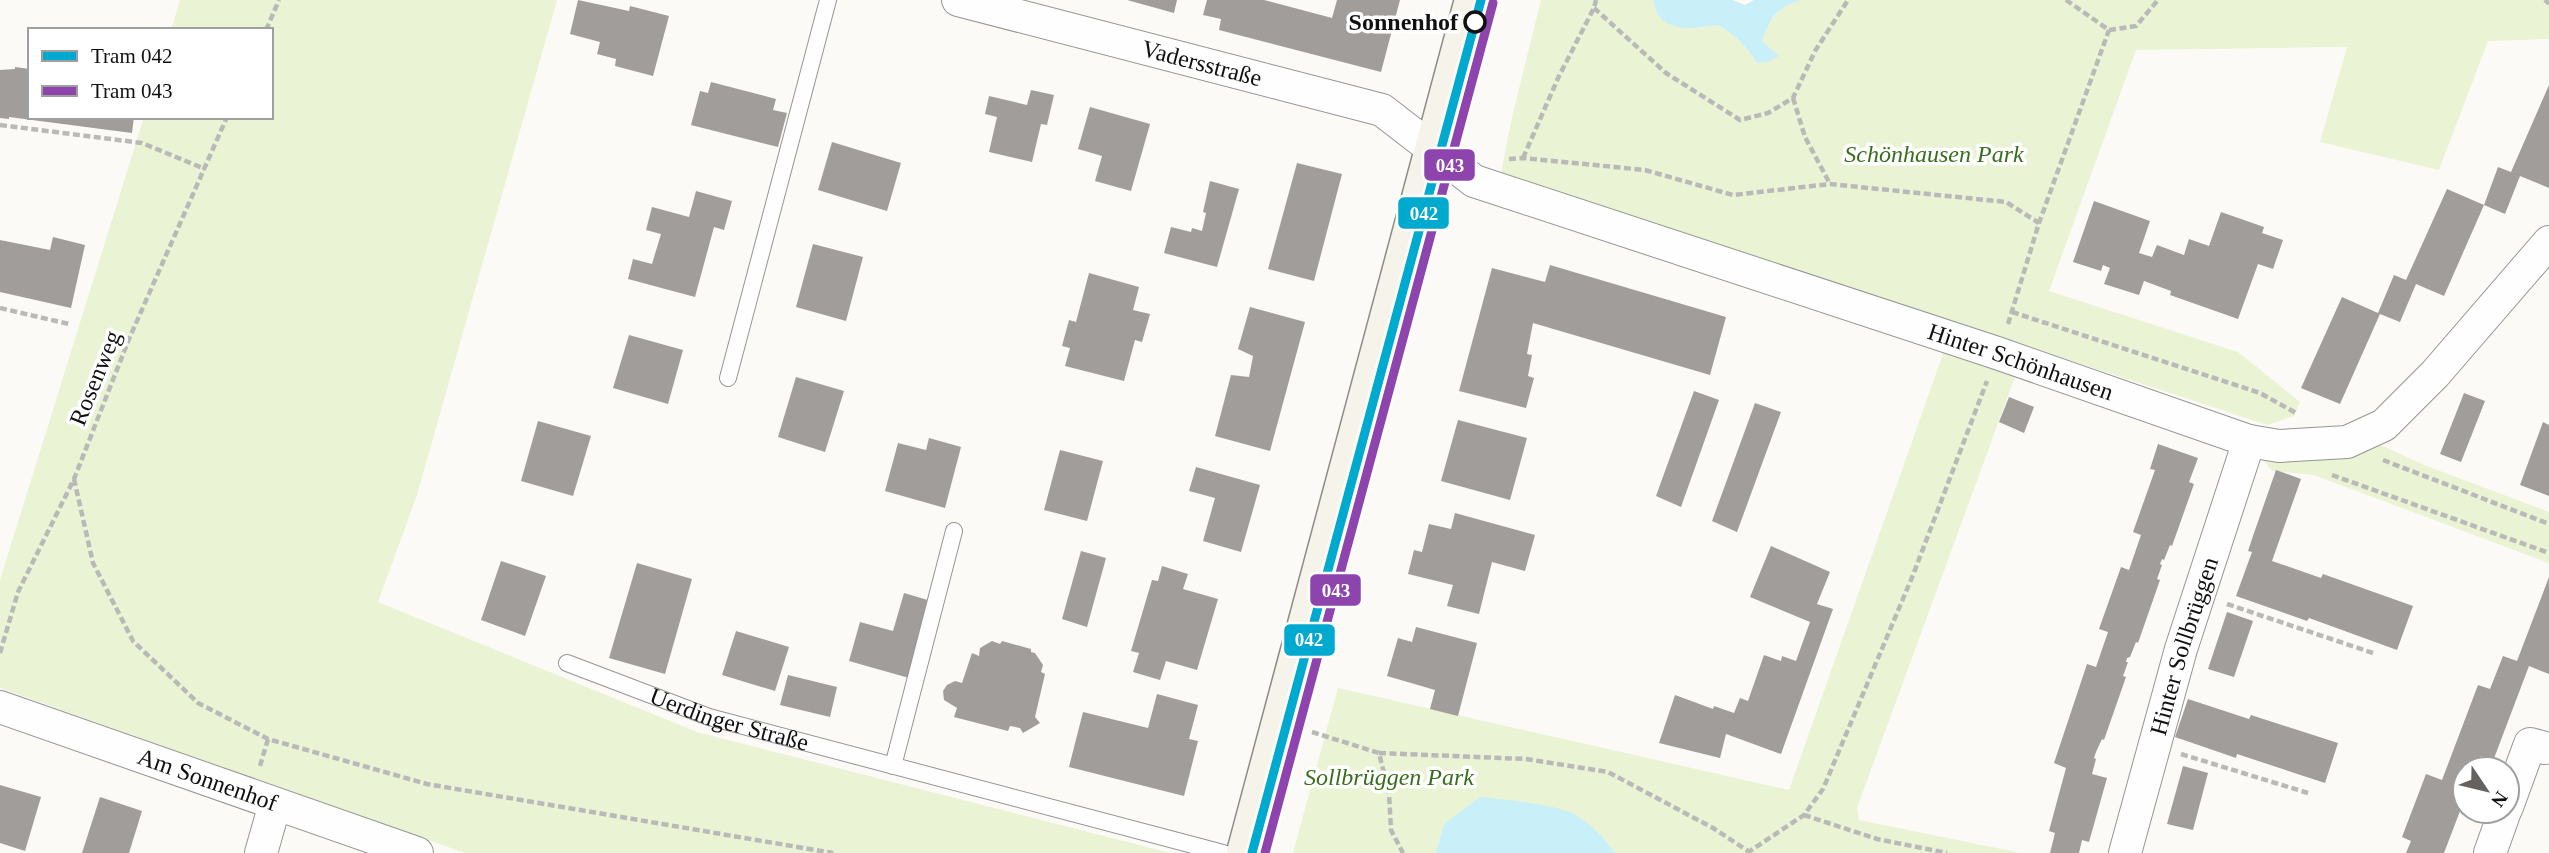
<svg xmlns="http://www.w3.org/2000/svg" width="2549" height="853" font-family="'Times New Roman',serif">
	<rect width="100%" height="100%" fill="#fcfaf6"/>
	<!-- green -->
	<g fill="#eaf3d4">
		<path d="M180 0H557L417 495 378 602 697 732 1170 853H465L0 688V580L144 117H271V30H171Z"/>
		<path d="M1541 0H1653L1660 17 1699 28 1718 25C1735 35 1746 46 1757 63L1768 62 1762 41 1769 22 1784 5 1801 0H2549V39L2488 41 2439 170 2320 142 2347 47 2136 50 2049 291 2238 352 2300 402 2294 416 2267 425 1501 173 1512 117Z"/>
		<path d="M1944 351 2015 377 1857 808 1859 820 2021 853H1615L1606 840 1444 824 1436 853H1293L1338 688 1789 790Z"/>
		<path d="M2376 443 2424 465 2549 512V563L2314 475 2272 471 2260 456Z"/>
	</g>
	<!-- water -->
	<g fill="#c9f0f9">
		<path d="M1653 0H1732L1745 5 1754 0H1801C1776 8 1771 16 1762 41L1779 56 1768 62 1757 63C1746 46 1735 35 1718 25 1700 28 1672 33 1659 16 1656 12 1655 5 1653 0Z"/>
		<path d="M1480 797C1502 799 1559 805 1576 815 1592 825 1605 838 1615 853H1436L1444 824Z"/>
	</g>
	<!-- building -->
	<g fill="#a09d9b">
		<path d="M578 0 629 11 630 6 669 16 653 76 615 66 616 59 597 54 600 42 570 34Z"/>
		<path d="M1127 0H1177L1174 13Z"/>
		<path d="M1207 0H1264L1332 18 1337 0H1400L1381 72 1219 30 1221 19 1203 15Z"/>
		<path d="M15 67 30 69V117H134L132 133 9 117V119L0 118V70L15 69Z"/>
		<path d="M711 82 776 99 773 110 787 113 778 147 691 125 700 91 708 93Z"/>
		<path d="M2549 85V188L2520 176 2505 214 2484 205 2444 296 2416 284 2400 322 2380 314 2340 404 2301 388 2342 297 2378 313 2394 275 2406 280 2447 189 2484 205 2498 167 2511 172Z"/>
		<path d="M1031 90 1054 95 1047 125 1041 124 1032 162 989 152 997 117 985 114 989 96 1027 105Z"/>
		<path d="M1090 107 1150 124 1131 191 1095 181 1102 156 1078 149Z"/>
		<path d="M832 142 901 163 887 211 818 190Z"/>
		<path d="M1297 163 1342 174 1314 281 1268 269Z"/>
		<path d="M1210 181 1239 189 1217 267 1164 253 1171 227 1191 232 1192 228 1202 231 1206 213 1203 212Z"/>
		<path d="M696 191 732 201 724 230 714 227 695 297 628 279 633 259 652 264 661 234 646 230 652 207 689 217Z"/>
		<path d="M2094 201 2150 221 2139 253 2152 257 2157 245 2184 255 2189 239 2209 246 2221 212 2264 227 2262 233 2283 240 2273 269 2258 264 2238 319 2170 295 2171 291 2144 281 2139 295 2104 284 2110 268 2103 265 2101 271 2073 262Z"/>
		<path d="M53 237 85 245 71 308 0 292V240L50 250Z"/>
		<path d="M813 244 863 257 846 321 796 307Z"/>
		<path d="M1550 265 1726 317 1710 375 1533 323 1527 354 1532 355 1528 376 1534 378 1526 408 1459 391 1492 268 1545 282Z"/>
		<path d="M1089 273 1139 287 1133 310 1150 314 1142 342 1135 340 1124 381 1065 366 1070 348 1062 346 1069 320 1076 322Z"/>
		<path d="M1250 307 1305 322 1270 451 1215 436 1231 375 1249 377 1253 356 1238 349Z"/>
		<path d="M629 335 683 350 668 404 613 388Z"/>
		<path d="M796 377 844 391 825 452 778 437Z"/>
		<path d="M1694 391 1719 400 1681 507 1656 496Z"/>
		<path d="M2464 393 2485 401 2461 462 2440 454Z"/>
		<path d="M2009 397 2034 407 2024 433 1999 422Z"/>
		<path d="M1755 403 1781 412 1737 532 1712 521Z"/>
		<path d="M1458 420 1527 438 1510 500 1441 481Z"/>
		<path d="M538 421 591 436 573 496 521 481Z"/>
		<path d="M2543 422 2549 425V496L2520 485Z"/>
		<path d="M929 438 961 447 945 508 885 491 898 443 926 450Z"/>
		<path d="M2158 444 2198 458 2189 482 2194 484 2172 546 2170 545 2164 560 2162 559 2160 564 2162 565 2157 579 2160 580 2138 643 2136 642 2130 657 2127 658 2126 662H2128L2123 676 2126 677 2104 740 2102 739 2096 752 2094 758 2096 759 2092 774 2107 778 2089 842 2082 840 2079 853H2050L2055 833 2049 831 2066 768 2054 763 2087 664 2096 667 2108 632 2099 629 2121 567 2129 570 2141 535 2133 532 2155 470 2150 469Z"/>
		<path d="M1060 450 1103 461 1087 521 1044 510Z"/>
		<path d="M1196 467 1260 485 1241 552 1203 541 1215 498 1189 491Z"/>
		<path d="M2276 470 2301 479 2272 561 2321 578 2323 574 2413 606 2397 650 2309 618 2307 621 2236 596 2252 552 2248 551 2253 536Z"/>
		<path d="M1455 513 1535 535 1525 571 1492 562 1479 614 1447 606 1453 585 1408 574 1414 550 1422 552 1429 524 1451 529Z"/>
		<path d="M1771 546 1830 572 1817 604 1833 609 1781 754 1726 734 1720 758 1659 743 1675 695 1713 709 1714 706 1734 713 1740 698 1748 701 1764 655 1781 661 1782 656 1796 661 1810 622 1750 597Z"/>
		<path d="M1081 551 1106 558 1087 627 1062 619Z"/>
		<path d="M501 561 546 576 525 636 481 620Z"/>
		<path d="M637 563 692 579 665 674 609 658Z"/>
		<path d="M1162 566 1188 574 1183 589 1218 599 1197 670 1166 661 1160 680 1133 672 1139 653 1131 651 1152 580 1158 581Z"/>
		<path d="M2549 577V674L2529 666 2493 761 2481 756 2476 769H2465V798L2444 853H2406L2411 841 2402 837 2426 774 2442 780 2478 685 2490 689 2503 656 2517 661Z"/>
		<path d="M904 593 931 601 909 678 849 661 860 622 893 631Z"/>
		<path d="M2227 612 2253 621 2234 677 2208 669Z"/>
		<path d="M1416 627 1477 643 1458 716 1430 709 1435 690 1387 676 1398 638 1412 642Z"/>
		<path d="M736 631 789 647 775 691 722 675Z"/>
		<path d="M992 641 1000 644 1002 641 1031 649V652L1035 653 1043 665 1041 672 1045 674 1035 717 1040 723 1023 733 1020 728 1010 726 1008 731 954 717 957 708 944 700 943 691 947 685 955 681 962 683 972 653 979 656 980 648Z"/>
		<path d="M788 675 837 687 830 717 780 705Z"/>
		<path d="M1157 694 1198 705 1189 739 1198 741 1184 796 1069 767 1083 712 1148 728Z"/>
		<path d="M2188 699 2249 719 2251 715 2338 743 2325 783 2237 754 2236 758 2175 737Z"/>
		<path d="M2183 766 2208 773 2193 830 2167 824Z"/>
		<path d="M0 785 41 797 25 851 0 843Z"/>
		<path d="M100 797 142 811 129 853H82Z"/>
	</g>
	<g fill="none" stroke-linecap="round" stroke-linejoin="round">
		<!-- service casing -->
		<g stroke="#969594" stroke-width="18">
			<g id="service">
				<path d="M728 378 828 0"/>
				<path id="s1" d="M567 663 709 717 1223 853"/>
				<path d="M893 766 954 531"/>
			</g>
		</g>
		<!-- minor casing -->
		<g stroke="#969594" stroke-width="34">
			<g id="minor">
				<path id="s2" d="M958 0 1382 110 1474 181 1997 353 2249 441 2279 446 2347 442 2384 425 2435 374 2549 242"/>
				<path id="s3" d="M0 707 417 853"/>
				<path d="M2507 807 2530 744 2545 748"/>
				<path d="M261 853 275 804"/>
				<path id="s4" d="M2125 853 2181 649 2249 441"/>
				<path d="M2490 853 2505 811"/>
			</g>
		</g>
		<!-- secondary casing -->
		<g stroke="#8d8c8a" stroke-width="41">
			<path id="secondary" d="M1246 853 1474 0"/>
		</g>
		<!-- path -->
		<g stroke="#b9b9b8" stroke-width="4.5" stroke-dasharray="7 3.5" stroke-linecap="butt">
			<path d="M2066 0 2109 30 2136 26 2158 0"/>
			<path d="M2545 0 2549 4"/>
			<path d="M1594 8 1666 73 1740 120 1768 113 1793 98 1815 51 1848 0"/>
			<path d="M266 30 279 0"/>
			<path d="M1793 98 1805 137 1830 184"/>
			<path d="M0 125 142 143 205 169"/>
			<path d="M1523 158 1559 76 1594 8 1596 0"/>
			<path d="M1509 159 1523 158 1645 170 1733 195 1830 184 2006 202 2039 223"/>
			<path d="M0 308 69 324"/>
			<path d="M2012 312 2260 393 2296 413"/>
			<path d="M2008 324 2039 223 2109 30"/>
			<path d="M2383 460 2549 524"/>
			<path d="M2332 475 2549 553"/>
			<path d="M74 479 93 563 133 641 198 703 268 739 427 784 833 853"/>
			<path d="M2227 604 2376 654"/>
			<path d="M0 653 18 592 74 479 129 339 227 117"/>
			<path d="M1312 732 1379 753 1389 793 1391 830 1403 853"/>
			<path d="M1379 753 1526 759 1608 772 1713 828 1748 851"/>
			<path d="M2181 754 2308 793"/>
			<path d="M260 766 268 739"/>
			<path d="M1804 815 1877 839 1947 853"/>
			<path d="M1747 853 1804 815 1823 789 1913 575 1987 381"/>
		</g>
		<!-- service -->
		<use href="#service" stroke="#fffefe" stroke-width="16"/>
		<!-- minor -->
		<use href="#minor" stroke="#fffefe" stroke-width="32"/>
		<!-- secondary -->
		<use href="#secondary" stroke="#f6f3eb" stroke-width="38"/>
		<!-- tram-1 casing -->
		<g stroke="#fff" stroke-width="14">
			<path id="tram-1" d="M1252 853 1481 0"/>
		</g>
		<!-- tram-2 casing -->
		<g stroke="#fff" stroke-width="14">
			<path id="tram-2" d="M1265 853 1493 3"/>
		</g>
		<!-- tram-1 -->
		<use href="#tram-1" stroke="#00a9ce" stroke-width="9"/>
		<!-- tram-2 -->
		<use href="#tram-2" stroke="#8e44ad" stroke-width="9"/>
	</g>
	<!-- markers -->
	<circle fill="#fff" stroke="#101010" stroke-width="3.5" cx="1475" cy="22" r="10"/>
	<g text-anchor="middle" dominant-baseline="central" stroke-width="7" stroke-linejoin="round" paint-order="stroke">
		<!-- stop labels -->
		<g font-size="24" font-weight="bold" fill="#101010" stroke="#fff" text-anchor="end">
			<text x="1458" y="22">Sonnenhof</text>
		</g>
		<!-- street labels -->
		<g font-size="24" fill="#101010" stroke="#fff">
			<text stroke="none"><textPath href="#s2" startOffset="252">Vadersstraße</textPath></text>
			<text stroke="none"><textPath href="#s2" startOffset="1130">Hinter Schönhausen</textPath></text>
			<text transform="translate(95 378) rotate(-68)">Rosenweg</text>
			<text stroke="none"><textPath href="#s4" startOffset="215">Hinter Sollbrüggen</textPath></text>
			<text stroke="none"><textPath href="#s1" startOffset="172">Uerdinger Straße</textPath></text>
			<text stroke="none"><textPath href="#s3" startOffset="220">Am Sonnenhof</textPath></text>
		</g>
		<!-- park labels -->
		<g font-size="24" font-style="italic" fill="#386e1a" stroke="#fff">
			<text x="1934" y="154">Schönhausen Park</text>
			<text x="1389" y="777">Sollbrüggen Park</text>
		</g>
	</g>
	<g stroke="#fff" stroke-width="2.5">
		<rect x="1423" y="148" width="53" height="34" rx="7" fill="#8e44ad"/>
		<rect x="1397" y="196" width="53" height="34" rx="7" fill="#00a9ce"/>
		<rect x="1309" y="573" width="53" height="34" rx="7" fill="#8e44ad"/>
		<rect x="1283" y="623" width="53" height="34" rx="7" fill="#00a9ce"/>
	</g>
	<g font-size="19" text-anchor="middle" font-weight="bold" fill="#fff">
		<text x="1450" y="172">043</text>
		<text x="1424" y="220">042</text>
		<text x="1336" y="597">043</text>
		<text x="1309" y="646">042</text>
	</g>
	<!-- legend -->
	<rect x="28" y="28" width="245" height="91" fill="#ffffff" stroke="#9f9f9f" stroke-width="2"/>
	<rect x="42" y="51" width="35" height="10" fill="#00a9ce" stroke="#9f9f9f" stroke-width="2"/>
	<text x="91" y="63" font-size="21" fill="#101010">Tram 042</text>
	<rect x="42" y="86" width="35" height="10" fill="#8e44ad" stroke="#9f9f9f" stroke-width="2"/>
	<text x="91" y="98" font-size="21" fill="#101010">Tram 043</text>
	<!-- north arrow -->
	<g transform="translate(2486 790) rotate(125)"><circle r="33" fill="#ffffff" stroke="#9f9f9f" stroke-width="2"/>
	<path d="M0-5L12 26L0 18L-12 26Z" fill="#636260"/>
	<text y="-10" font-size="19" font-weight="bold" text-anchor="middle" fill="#101010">N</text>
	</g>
</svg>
